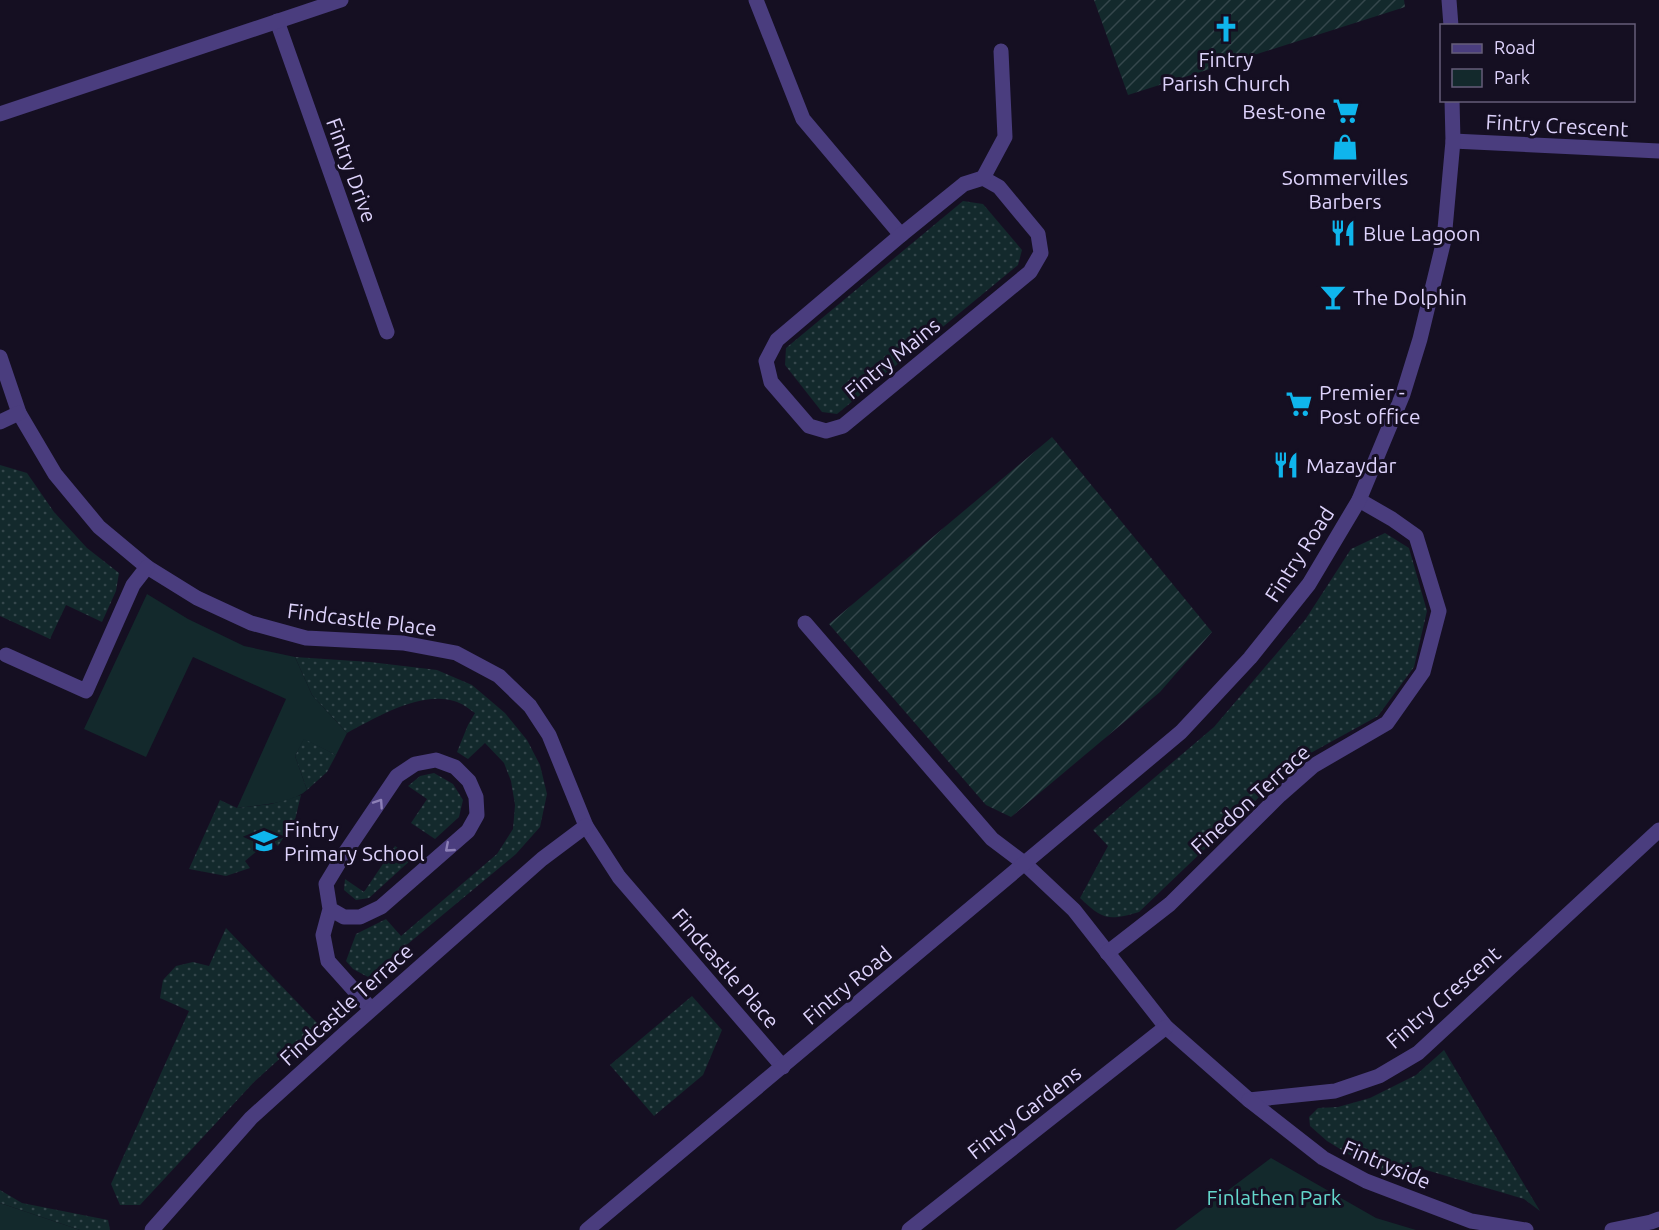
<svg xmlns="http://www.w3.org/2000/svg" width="1659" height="1230" font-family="Ubuntu,sans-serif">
	<defs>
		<pattern id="grass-dots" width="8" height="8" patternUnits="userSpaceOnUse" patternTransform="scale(1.5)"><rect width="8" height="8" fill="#13292c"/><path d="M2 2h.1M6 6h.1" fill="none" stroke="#35474c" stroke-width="1.8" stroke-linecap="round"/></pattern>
		<pattern id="garden-furrows" width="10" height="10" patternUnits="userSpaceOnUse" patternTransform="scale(1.5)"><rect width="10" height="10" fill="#13292c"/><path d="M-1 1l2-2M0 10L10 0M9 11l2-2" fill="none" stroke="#35474c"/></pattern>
	</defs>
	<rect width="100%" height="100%" fill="#150f22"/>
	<!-- grass -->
	<g fill="url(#grass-dots)">
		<path d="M963 201 983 204 1022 250 1018 265 837 414 822 412 785 365 786 348Z"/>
		<path d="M0 465 27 473 54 512 87 548 119 573 116 591 102 622 66 605 50 639 0 616Z"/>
		<path d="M1385 533 1409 548 1427 611 1414 667 1378 716 1298 760 1139 912C1108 921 1103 920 1080 898L1108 846 1093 830 1214 727 1305 620 1351 549Z"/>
		<path d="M295 657 370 662 437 670 472 685 505 713 527 740 540 765 547 794 540 827 516 854 368 977 353 969 346 961 356 934 386 919 401 936 497 854 513 829 515 805 511 781 504 763 485 743 468 759 457 752 468 725 475 713C469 709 462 703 454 701 420 691 377 717 347 733L312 695Z"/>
		<path d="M304 738 336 755 327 772 307 790 295 756Z"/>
		<path d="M434 773 453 784 463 800 459 817 435 839 411 823 427 799 408 786 420 776Z"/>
		<path d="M301 795 295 820 278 846 271 839 245 861 250 868 226 876 189 869 220 800 237 808 271 804Z"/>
		<path d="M395 846 413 858 369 898 356 900 344 890 345 879 364 892Z"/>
		<path d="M226 928 318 1024 254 1082 140 1205H120L111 1184 189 1011 160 998 163 980 176 966 193 962 209 966Z"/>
		<path d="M692 996 722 1030 703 1075 654 1116 610 1065Z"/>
		<path d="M1444 1050 1540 1211 1524 1199 1416 1167 1395 1174 1368 1166 1327 1141 1310 1126 1309 1117 1318 1108 1338 1107 1370 1098 1416 1075Z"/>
		<path d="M0 1190 22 1203 108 1220 110 1230H80L0 1203Z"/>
	</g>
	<!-- park -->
	<g fill="#13292c">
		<path d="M147 594 188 619 244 646 295 657 312 695 347 733 336 755 304 739 295 756 307 790C291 804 258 805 237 808L286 699 193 657 146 757 84 729Z"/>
		<path d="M1271 1158 1376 1218 1416 1230H1175Z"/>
		<path d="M0 1203 80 1230H0Z"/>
	</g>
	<!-- garden -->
	<g fill="url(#garden-furrows)">
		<path d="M1094 0H1404L1405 7 1128 95Z"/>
		<path d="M1052 437 1212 632 1160 692 1011 817 986 805 829 624Z"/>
	</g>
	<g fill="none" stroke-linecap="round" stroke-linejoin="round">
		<!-- minor -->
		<g stroke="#4a3d7e" stroke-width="15">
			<path d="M756 0 803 119 901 235"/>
			<path d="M1449 0 1451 26"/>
			<path d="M277 21 387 332"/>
			<path d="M0 114 341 0"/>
			<path d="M1453 141 1659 151"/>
			<path d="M983 178 999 187 1038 234 1041 253 1030 272 843 426 826 431 809 426 771 382 766 361 777 340 901 235 964 184Z"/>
			<path d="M983 178 1005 137 1001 51"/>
			<path d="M0 357 19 413 55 474 99 527 147 567 197 598 251 623 306 638 403 643 456 653 499 676 530 706 549 735 586 826 619 877 783 1067"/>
			<path d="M0 422 19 413"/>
			<path d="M805 623 992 839 1024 863 1074 910 1166 1027 1249 1100 1335 1091 1379 1076 1418 1053 1659 830"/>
			<path d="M6 655 86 691 133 585 147 567"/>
			<path d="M330 909 344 917H360L381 907 468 831 477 815 476 797 469 781 455 767 436 760 415 764 397 776 343 856 326 884 330 909 323 935 328 961 371 1009"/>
			<path d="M1107 953 1170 904 1280 795 1313 766 1387 723 1423 672 1439 611 1416 536 1392 519 1359 500"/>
			<path d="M1249 1100 1323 1158 1366 1181 1471 1221 1526 1230"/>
			<path d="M152 1230 251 1118 345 1033 542 859 586 826"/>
			<path d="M587 1230 1181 732 1250 658 1309 584 1359 500 1403 394 1420 339 1444 240 1453 141 1452 100"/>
			<path d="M909 1230 1166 1027"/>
			<path d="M1612 1230 1651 1222 1659 1219"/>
		</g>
	</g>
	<!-- one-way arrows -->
	<defs><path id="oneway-chevron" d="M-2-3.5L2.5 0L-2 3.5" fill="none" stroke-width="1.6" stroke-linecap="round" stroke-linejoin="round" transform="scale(1.5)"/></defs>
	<g stroke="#8d80b7">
		<use href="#oneway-chevron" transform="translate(379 803) rotate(-56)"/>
		<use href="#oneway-chevron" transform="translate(449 848) rotate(139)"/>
	</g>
	<!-- icons -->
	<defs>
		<g id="church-bare" transform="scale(2.07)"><path d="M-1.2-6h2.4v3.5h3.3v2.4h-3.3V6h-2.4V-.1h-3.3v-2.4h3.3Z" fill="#0fb5ec" stroke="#150f22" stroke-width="2.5" paint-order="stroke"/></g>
		<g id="supermarket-bare" transform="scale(2.07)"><path d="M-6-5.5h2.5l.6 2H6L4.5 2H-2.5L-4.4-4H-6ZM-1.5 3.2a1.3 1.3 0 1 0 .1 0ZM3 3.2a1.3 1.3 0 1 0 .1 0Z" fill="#0fb5ec" stroke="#150f22" stroke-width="2.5" paint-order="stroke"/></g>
		<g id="shop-bare" transform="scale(2.07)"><path d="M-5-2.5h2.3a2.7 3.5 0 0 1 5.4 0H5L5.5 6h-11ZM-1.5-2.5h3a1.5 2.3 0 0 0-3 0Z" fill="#0fb5ec" stroke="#150f22" stroke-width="2.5" paint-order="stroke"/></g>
		<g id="restaurant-bare" transform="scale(2.07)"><path d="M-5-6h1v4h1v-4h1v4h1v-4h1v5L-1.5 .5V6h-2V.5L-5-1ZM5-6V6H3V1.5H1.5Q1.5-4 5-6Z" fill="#0fb5ec" stroke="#150f22" stroke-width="2.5" paint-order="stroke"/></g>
		<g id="bar-bare" transform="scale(2.07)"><path d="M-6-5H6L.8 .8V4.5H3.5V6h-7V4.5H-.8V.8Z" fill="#0fb5ec" stroke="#150f22" stroke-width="2.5" paint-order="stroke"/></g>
		<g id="school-bare" transform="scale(2.07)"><path d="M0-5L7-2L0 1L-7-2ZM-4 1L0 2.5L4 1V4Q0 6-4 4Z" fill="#0fb5ec" stroke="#150f22" stroke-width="2.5" paint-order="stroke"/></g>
	</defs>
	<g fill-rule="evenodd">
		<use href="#church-bare" x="1226" y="29"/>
		<use href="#supermarket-bare" x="1346" y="111"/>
		<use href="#shop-bare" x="1345" y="147"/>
		<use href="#restaurant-bare" x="1343" y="233"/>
		<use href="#bar-bare" x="1333" y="297"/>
		<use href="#supermarket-bare" x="1299" y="404"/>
		<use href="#restaurant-bare" x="1286" y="465"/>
		<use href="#school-bare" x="264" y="841"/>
	</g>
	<g text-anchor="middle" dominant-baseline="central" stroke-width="6" stroke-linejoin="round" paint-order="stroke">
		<!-- poi labels -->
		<g font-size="21" fill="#ded3fc" stroke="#150f22" text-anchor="start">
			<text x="1226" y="59" text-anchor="middle">Fintry<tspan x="1226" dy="24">Parish Church</tspan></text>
			<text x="1326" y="111" text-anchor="end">Best-one</text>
			<text x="1345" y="177" text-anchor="middle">Sommervilles<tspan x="1345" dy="24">Barbers</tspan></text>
			<text x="1363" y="233">Blue Lagoon</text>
			<text x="1353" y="297">The Dolphin</text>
			<text x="1319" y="392">Premier -<tspan x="1319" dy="24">Post office</tspan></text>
			<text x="1306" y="465">Mazaydar</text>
			<text x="284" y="829">Fintry<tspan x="284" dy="24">Primary School</tspan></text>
		</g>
		<!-- street labels -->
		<g font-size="21" fill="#ded3fc" stroke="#150f22">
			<text transform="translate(1557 125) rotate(3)">Fintry Crescent</text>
			<text transform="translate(352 170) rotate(70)">Fintry Drive</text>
			<text transform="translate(892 358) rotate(-39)">Fintry Mains</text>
			<text transform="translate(1299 554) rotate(-57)">Fintry Road</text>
			<text transform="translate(362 619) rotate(7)">Findcastle Place</text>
			<text transform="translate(1250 799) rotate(-42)">Finedon Terrace</text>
			<text transform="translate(726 968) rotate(49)">Findcastle Place</text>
			<text transform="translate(847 985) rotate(-40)">Fintry Road</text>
			<text transform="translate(1443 997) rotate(-41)">Fintry Crescent</text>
			<text transform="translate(346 1004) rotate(-42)">Findcastle Terrace</text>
			<text transform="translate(1024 1112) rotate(-38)">Fintry Gardens</text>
			<text transform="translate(1387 1164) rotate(23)">Fintryside</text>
		</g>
		<!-- park labels -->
		<g font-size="21" fill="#64d7cc" stroke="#150f22">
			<text x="1274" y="1197">Finlathen Park</text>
		</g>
	</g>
	<!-- legend -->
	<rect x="1440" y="24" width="195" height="78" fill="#150f22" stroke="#655d79" stroke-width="1.5"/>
	<rect x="1452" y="44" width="30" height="9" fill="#4a3d7e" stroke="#655d79" stroke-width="1.5"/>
	<text x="1494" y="54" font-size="18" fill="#ded3fc">Road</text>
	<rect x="1452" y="69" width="30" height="18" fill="#13292c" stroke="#655d79" stroke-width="1.5"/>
	<text x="1494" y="84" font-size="18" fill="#ded3fc">Park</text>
</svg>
